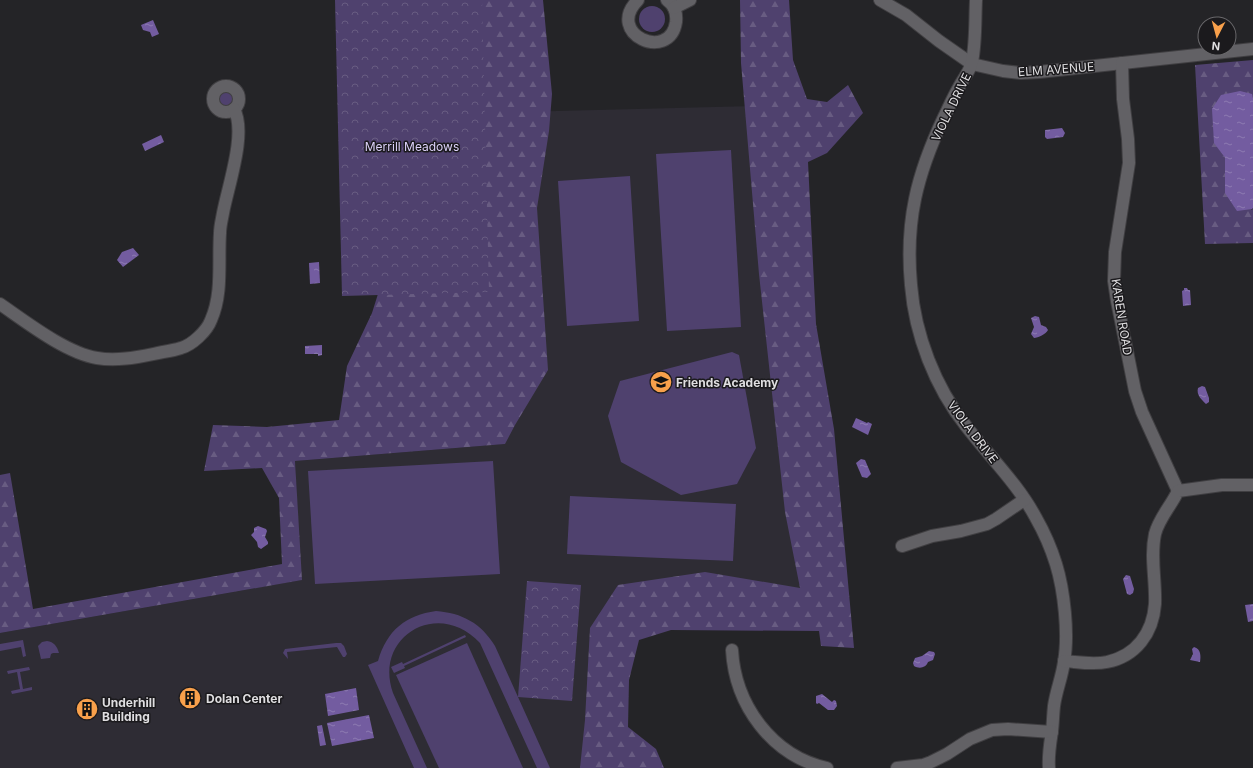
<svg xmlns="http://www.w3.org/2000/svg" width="1253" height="768" font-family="Inter,sans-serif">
	<defs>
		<pattern id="forest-firs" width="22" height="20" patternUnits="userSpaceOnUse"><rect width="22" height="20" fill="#4f416e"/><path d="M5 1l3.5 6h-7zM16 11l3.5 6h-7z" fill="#685c82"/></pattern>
		<pattern id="park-crowns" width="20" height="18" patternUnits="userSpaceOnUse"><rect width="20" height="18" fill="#4f416e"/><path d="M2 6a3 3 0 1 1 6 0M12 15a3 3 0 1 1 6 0" fill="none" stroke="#685c82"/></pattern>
		<pattern id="water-ripples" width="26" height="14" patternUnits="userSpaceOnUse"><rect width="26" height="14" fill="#735ca0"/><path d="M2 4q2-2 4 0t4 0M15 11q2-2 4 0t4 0" fill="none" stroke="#8d7bb1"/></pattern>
	</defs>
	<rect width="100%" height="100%" fill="#242427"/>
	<!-- built -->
	<path fill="#2e2c34" d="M790 105 846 628 630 611 610 768H0V633L301 580 295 461 505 444 518 112Z"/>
	<!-- grass -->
	<g fill="#4f416e">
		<circle cx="652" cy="19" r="13"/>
		<circle cx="226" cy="99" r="9"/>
		<path d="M731 150 741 327 667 331 656 154Z"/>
		<path d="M630 176 639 321 567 326 558 181Z"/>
		<path d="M732 352 739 355 756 448 737 484 681 495 621 462 608 416 620 381Z"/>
		<path d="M493 461 500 574 315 584 308 471Z"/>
		<path d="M570 496 736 504 733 561 567 554Z"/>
		<path d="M436 611C462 613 481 623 495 646L550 768H537L480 643C439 598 373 636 393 693L427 768H414L368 665 378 661C387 630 406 615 436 611Z"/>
		<path d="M465 635 466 637 404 666 405 668 394 673 391 667 402 662 403 664Z"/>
		<path d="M23 640 26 656 23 657 21 647 0 651V644Z"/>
		<path d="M47 641C54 642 57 646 59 653H53L51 654 50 658 41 659 38 646 42 642Z"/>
		<path d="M336 643H341L344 646 347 654 345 657H343L337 647 287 652 288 659 283 653 285 649Z"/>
		<path d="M467 643 523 768H439L396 675Z"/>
		<path d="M29 667 30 670 20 672 23 689 32 687V690L12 694 11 691 20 689 17 672 8 674 7 671Z"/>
	</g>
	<!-- forest -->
	<g fill="url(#forest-firs)">
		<path d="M409 0H543L552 94 549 131 537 208 548 370 515 425 505 444 295 461 302 580 0 633V475L10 473 33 609 282 564 279 498 262 468 204 471 213 425 267 427 339 420 347 366 372 313 410 192Z"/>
		<path d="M740 0H789L793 60 807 99 827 102 848 85 863 113 827 153 808 162 816 324 834 429 854 648 821 646 819 631 671 630 639 640 629 680 628 727 656 749 664 768H580L585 720 590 628 618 585 705 572 800 588 785 512 759 274 741 63Z"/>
		<path d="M1253 60V98L1251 94 1214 142 1225 158V178L1252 210 1253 208V243L1205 244 1195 65Z"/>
	</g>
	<!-- park -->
	<g fill="url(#park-crowns)">
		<path d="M335 0H482L489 292 342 296Z"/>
		<path d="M527 581 581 585 572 701 518 697Z"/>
	</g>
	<!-- water -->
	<g fill="url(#water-ripples)">
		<path d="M153 20 159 34 152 37 150 32 143 30 141 25Z"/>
		<path d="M1240 91 1252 94 1253 98V208L1252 209 1237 211 1225 193V158L1214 143 1212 109 1221 95Z"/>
		<path d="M1062 128 1065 133 1063 137 1047 139 1045 137V130Z"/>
		<path d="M161 135 164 142 145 151 142 144Z"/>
		<path d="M133 248 139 255 123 267 117 260 122 252Z"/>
		<path d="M319 262 320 283 310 284 309 263Z"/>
		<path d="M1184 288H1187L1188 290H1190L1191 305 1183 306 1182 291 1184 290Z"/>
		<path d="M1035 316 1039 317 1041 325 1046 327 1048 330C1046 334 1038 338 1034 338L1031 334 1034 327 1031 318Z"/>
		<path d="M322 345V355L318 356V354H305V346Z"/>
		<path d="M1202 386 1205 387 1209 398V402L1206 404C1202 400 1196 395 1198 388Z"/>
		<path d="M856 418 867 423 868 422 872 424 868 435 852 427Z"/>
		<path d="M861 459 865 460 871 474 867 478 862 477 856 463Z"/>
		<path d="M258 526 266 529 267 531 265 537 268 542V544L261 549 258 547 257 542 251 535 254 532V528Z"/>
		<path d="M1126 575 1130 576 1134 589 1133 593 1130 595 1127 594 1123 579Z"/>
		<path d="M1253 604V621L1248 622 1245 605Z"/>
		<path d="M1194 647C1201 649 1201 656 1200 662L1190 660 1193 654 1192 649Z"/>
		<path d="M929 651 934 652 935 654 933 660 928 662C926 668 919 669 914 666L913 663 915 658 922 656Z"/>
		<path d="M356 688 359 710 328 716 325 694Z"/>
		<path d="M822 694 832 702 834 700 836 701 837 706 834 710H828L819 703 817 704 816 703V696Z"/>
		<path d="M369 715 374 738 332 746 327 723Z"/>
		<path d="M322 725 326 745 320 746 317 726Z"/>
	</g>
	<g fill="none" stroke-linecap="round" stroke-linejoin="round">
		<!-- street casing -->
		<g stroke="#403f42" stroke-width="14">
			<g id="street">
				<path d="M638 0C604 34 670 63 676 22 677 13 674 5 667 0"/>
				<path d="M880 0 906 15 939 41 972 64 1003 71 1021 73 1039 72 1253 49"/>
				<path d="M976 0C975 20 976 42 972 62 970 71 963 79 959 87 953 97 949 107 944 117 917 174 905 221 911 285 915 335 935 387 966 426 989 456 1018 484 1036 518 1044 532 1051 548 1056 564 1064 590 1069 634 1064 662 1062 677 1056 691 1054 706 1053 715 1053 723 1052 731 1050 744 1048 755 1049 768"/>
				<path d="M674 8 690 0"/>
				<path d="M1122 63 1123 99 1128 139 1129 163 1115 252 1114 281 1117 301 1135 391 1142 412 1178 491"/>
				<circle cx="226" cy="99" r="13"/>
				<path d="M0 304C26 322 66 353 97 358 119 362 142 356 163 352 169 351 175 350 181 348 192 345 207 331 211 320 223 293 218 262 220 233 220 226 222 219 223 213 228 186 247 133 234 109"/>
				<path d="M902 546 932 536 961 531 987 524 996 519 1024 500"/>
				<path d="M732 650C735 705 772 756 827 768"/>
				<path d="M1064 661C1078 662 1093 665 1107 662 1136 656 1153 633 1155 604 1156 580 1150 557 1155 534 1159 518 1171 506 1178 491L1222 485H1253"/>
				<path d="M897 768 923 765 931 762 947 754 970 739 992 730 1008 729 1052 732"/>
			</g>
		</g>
		<!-- street -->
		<use href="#street" stroke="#626165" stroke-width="12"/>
	</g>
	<!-- icons -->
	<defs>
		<g id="school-disc" transform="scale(1.15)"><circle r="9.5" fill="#f8a04b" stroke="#1b1a1d"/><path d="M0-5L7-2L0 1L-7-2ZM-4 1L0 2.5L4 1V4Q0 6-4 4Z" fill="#111"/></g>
		<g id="building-disc" transform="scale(1.15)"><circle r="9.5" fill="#f8a04b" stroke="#1b1a1d"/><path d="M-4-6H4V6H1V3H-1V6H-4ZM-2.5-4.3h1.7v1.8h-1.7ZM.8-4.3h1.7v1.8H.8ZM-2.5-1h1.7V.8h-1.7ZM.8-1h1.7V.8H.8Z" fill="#111"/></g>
	</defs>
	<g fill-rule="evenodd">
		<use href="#school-disc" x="661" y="382"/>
		<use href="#building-disc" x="190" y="698"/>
		<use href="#building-disc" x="87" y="709"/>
	</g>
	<g text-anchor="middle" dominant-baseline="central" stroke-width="3" stroke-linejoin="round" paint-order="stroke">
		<!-- street labels -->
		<g font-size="12" fill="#dfdee0" stroke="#1b1a1d">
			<text transform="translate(1056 69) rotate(-4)">ELM AVENUE</text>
			<text transform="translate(951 107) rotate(-64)">VIOLA DRIVE</text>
			<text transform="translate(1122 317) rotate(81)">KAREN ROAD</text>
			<text transform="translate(973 432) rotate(53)">VIOLA DRIVE</text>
		</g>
		<!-- park labels -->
		<g font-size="12" fill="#ddd2f9" stroke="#1b1a1d">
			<text x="412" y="146">Merrill Meadows</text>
		</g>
		<!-- poi labels -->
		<g font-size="12" font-weight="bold" fill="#dfdee0" stroke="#1b1a1d" text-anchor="start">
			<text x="676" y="382">Friends Academy</text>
			<text x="206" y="698">Dolan Center</text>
			<text x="102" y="702">Underhill<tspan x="102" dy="14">Building</tspan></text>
		</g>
	</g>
	<!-- north arrow -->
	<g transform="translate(1217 36) rotate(186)"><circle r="19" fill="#1b1a1d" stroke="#69686b"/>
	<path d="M0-3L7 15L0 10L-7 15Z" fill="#f8a04b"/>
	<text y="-6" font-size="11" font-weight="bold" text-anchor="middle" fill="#dfdee0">N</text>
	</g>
</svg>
